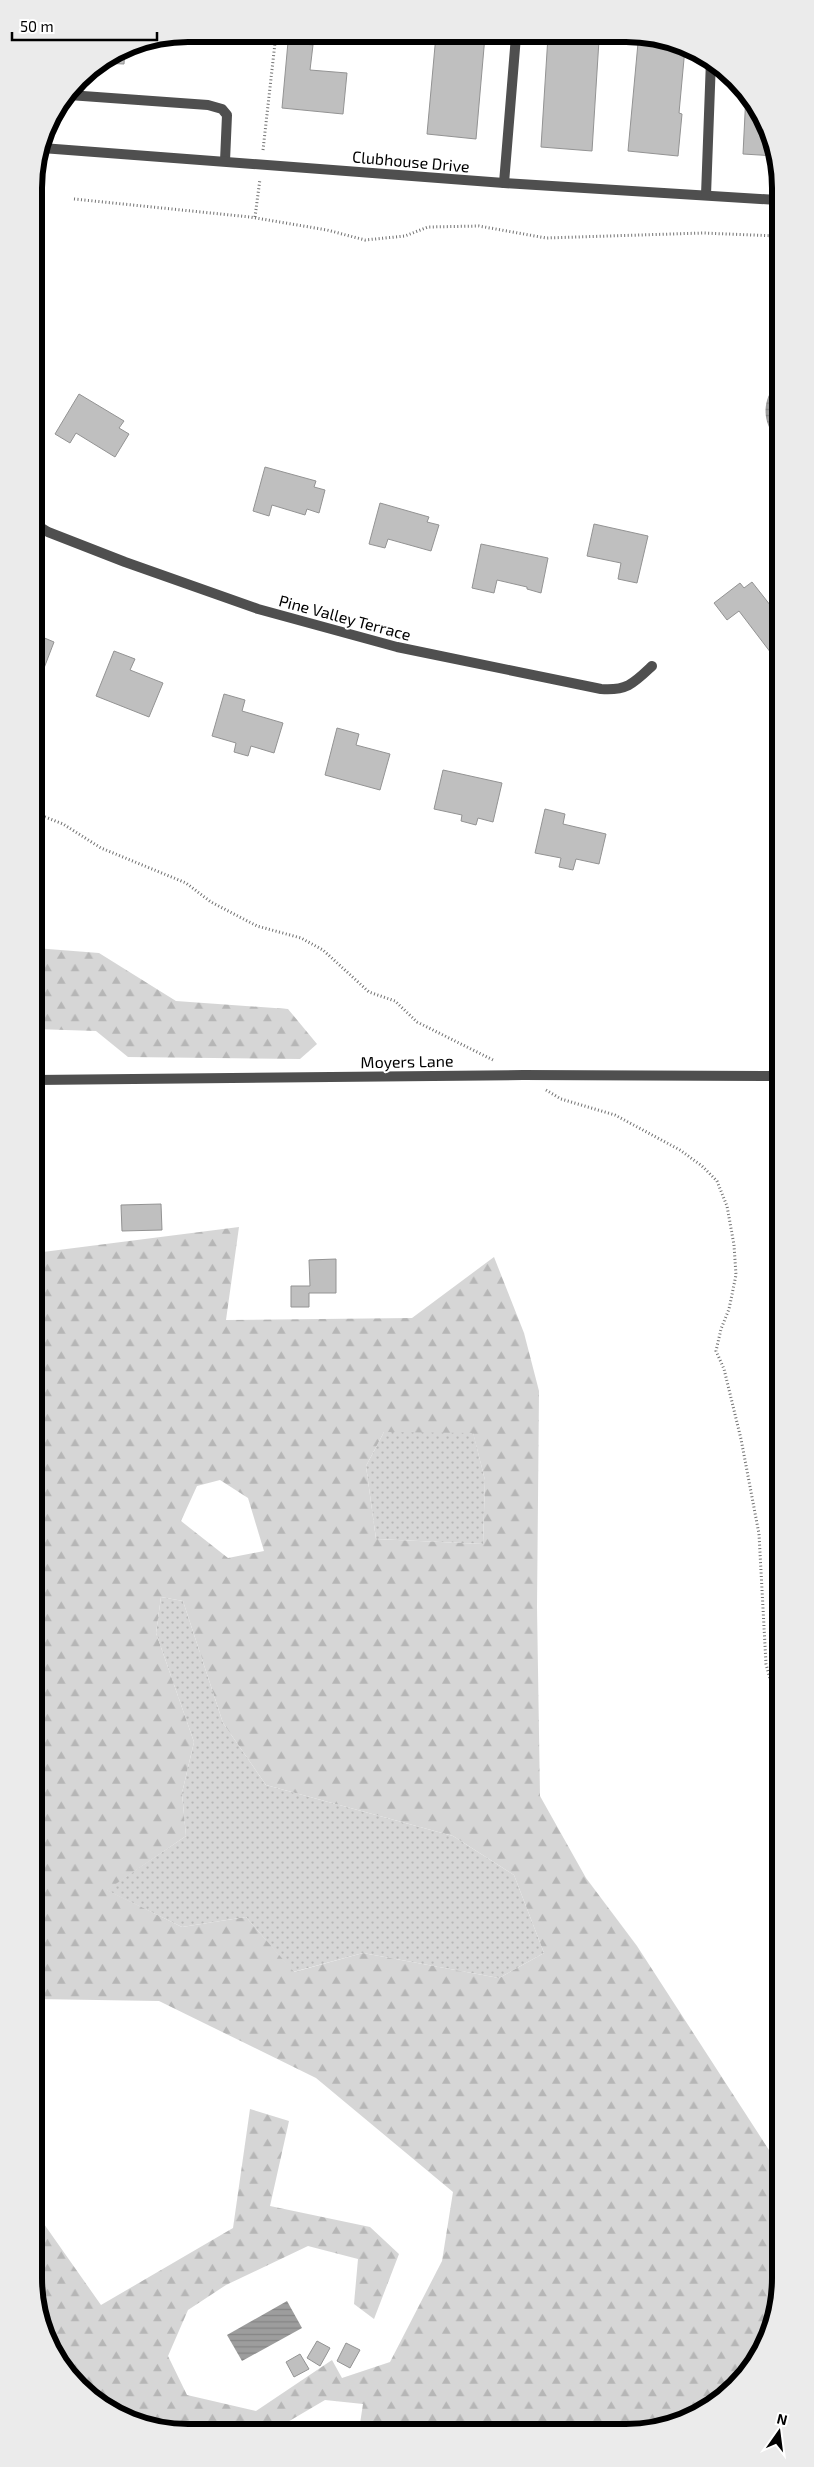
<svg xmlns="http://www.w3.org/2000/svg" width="814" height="2467" font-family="'Exo 2',sans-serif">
	<defs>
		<pattern id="grass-dots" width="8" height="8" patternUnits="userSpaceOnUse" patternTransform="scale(1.25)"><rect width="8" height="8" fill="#d6d6d6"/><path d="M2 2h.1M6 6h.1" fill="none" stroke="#b6b6b6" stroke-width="1.8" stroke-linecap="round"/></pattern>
		<pattern id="forest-firs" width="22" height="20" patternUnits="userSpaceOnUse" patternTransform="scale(1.25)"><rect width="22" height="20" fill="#d6d6d6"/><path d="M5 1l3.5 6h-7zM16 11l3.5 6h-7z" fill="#b6b6b6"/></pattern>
		<pattern id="water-rules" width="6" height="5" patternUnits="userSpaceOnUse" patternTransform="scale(1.25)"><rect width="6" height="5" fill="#9d9d9d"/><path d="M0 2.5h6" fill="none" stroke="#858585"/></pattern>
	</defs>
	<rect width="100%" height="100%" fill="#fff"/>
	<!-- grass -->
	<g fill="url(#grass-dots)">
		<path d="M384 1432H473L485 1480 483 1544 376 1539 366 1466Z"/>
		<path d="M161 1597 183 1601 223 1723 266 1785 453 1836 514 1875 544 1953 499 1978 363 1953 293 1972 246 1917 182 1927 106 1890 186 1836 182 1793 194 1742 156 1633Z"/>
	</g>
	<!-- forest -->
	<g fill="url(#forest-firs)" fill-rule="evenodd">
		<path d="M35 948 99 953 176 1001 288 1009 317 1044 300 1059 128 1057 96 1031 35 1029Z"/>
		<path d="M239 1227 226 1320 412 1318 494 1257 524 1333 539 1391 537 1607 540 1796 586 1878 637 1946 780 2167V2289L768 2338 742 2381 703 2413 656 2430H359L363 2404 325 2400 274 2430H158L111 2413 79 2388 50 2347 37 2309 36 2066 41 2064 44 2224 101 2305 233 2228 250 2109 289 2121 270 2206 370 2227 399 2254 374 2319 354 2304 358 2259 308 2246 226 2285 188 2310 168 2356 187 2395 256 2411 332 2360 342 2378 390 2362 442 2261 453 2192 316 2078 159 2001 36 1999 35 1253ZM384 1432 473 1433 485 1480 483 1544 376 1539 366 1466ZM220 1480 248 1498 264 1551 228 1558 181 1521 197 1486ZM161 1597 183 1601 223 1723 266 1785 453 1836 514 1875 544 1953 499 1978 363 1953 294 1972 246 1917 182 1927 107 1890 186 1836 182 1793 194 1742 156 1633Z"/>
	</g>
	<!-- water -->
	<g fill="url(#water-rules)">
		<path d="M778 383V432L771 431C762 416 764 395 778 383Z"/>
		<path d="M287 2301 302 2328 242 2361 227 2335Z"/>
	</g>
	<!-- building -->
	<g fill="#bfbfbf" stroke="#939393">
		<path d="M436 35 485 36 476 139 427 134Z"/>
		<path d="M548 36 599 40 592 151 541 147Z"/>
		<path d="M288 42 313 45 310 70 347 73 343 114 282 108Z"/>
		<path d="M638 43 685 48 679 113 682 114 678 156 628 151Z"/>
		<path d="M125 48 124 64 101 63Z"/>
		<path d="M746 94 764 120 776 156 743 154Z"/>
		<path d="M79 394 124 421 119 428 129 434 115 457 76 433 70 443 55 434Z"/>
		<path d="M265 467 316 481 314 487 325 490 319 513 307 509 305 515 272 505 269 516 253 511Z"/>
		<path d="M380 503 429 517 427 522 439 525 431 551 388 539 385 548 369 544Z"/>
		<path d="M594 524 648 536 637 583 618 579 621 563 587 556Z"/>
		<path d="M481 544 548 558 541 593 527 589V587L497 580 494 593 472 588Z"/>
		<path d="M752 582 778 615V648L771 653 739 611 727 620 714 603 740 583 744 588Z"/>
		<path d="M35 634 54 642 41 676 35 673Z"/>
		<path d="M114 651 135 659 130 670 163 683 149 717 96 696Z"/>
		<path d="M224 694 245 700 242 711 283 723 274 753 251 746 248 756 234 752 236 743 212 736Z"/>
		<path d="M337 728 359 734 356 745 390 754 380 790 325 775Z"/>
		<path d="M443 770 502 783 493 822 478 818 476 825 461 821 462 815 434 809Z"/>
		<path d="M545 809 565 814 563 824 606 834 599 864 576 859 573 870 559 867 561 858 535 853Z"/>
		<path d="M161 1204 162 1230 122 1231 121 1205Z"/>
		<path d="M336 1259V1293H309V1307H291V1286H310L309 1260Z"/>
		<path d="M317 2341 330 2348 320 2366 307 2358Z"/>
		<path d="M346 2343 360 2350 350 2368 337 2361Z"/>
		<path d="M300 2354 309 2369 294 2377 286 2362Z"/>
	</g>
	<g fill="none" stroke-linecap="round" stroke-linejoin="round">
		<!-- path -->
		<g stroke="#717171" stroke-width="3" stroke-dasharray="1 2.5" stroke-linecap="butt">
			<path d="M263 150 276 34"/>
			<path d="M74 199 250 217 327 230 365 240 405 236 428 227 479 226 546 238 703 233 777 236"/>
			<path d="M255 217 260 179"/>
			<path d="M35 813 63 824 101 848 186 883 211 902 257 926 301 938 323 950 369 992 395 1001 417 1022 493 1060"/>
			<path d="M546 1090 561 1099 615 1115 680 1150 702 1166 717 1181 727 1206 734 1245 736 1275 729 1309 721 1329 716 1351 724 1369 741 1439 759 1534 766 1664 779 1712"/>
		</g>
		<!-- minor -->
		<g stroke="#4f4f4f" stroke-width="10">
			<path d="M69 95 208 105 222 109 227 115 225 161"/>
			<path d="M42 148 504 183 777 200"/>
			<path d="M504 183 516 36"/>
			<path d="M706 195 711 60"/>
			<path d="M35 524 48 532 125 562 258 609 397 647 601 689C627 691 634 683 652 666"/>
			<path d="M35 1080 523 1075 778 1076"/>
		</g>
	</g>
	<g text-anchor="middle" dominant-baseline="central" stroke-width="4" stroke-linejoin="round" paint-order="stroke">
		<!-- street labels -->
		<g font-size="16" fill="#000" stroke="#fff">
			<text transform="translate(411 161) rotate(5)">Clubhouse Drive</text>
			<text transform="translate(345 617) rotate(15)">Pine Valley Terrace</text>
			<text transform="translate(407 1061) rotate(-1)">Moyers Lane</text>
		</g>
	</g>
	<!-- crop -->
	<path d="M0 0H814V2467H0ZM188 42H626A146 146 0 0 1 772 188V2278A146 146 0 0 1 626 2424H188A146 146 0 0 1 42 2278V188A146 146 0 0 1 188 42Z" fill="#ebebeb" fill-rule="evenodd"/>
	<path fill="none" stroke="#000" stroke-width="6" d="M188 42H626A146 146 0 0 1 772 188V2278A146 146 0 0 1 626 2424H188A146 146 0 0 1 42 2278V188A146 146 0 0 1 188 42Z"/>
	<!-- north arrow -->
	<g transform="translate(779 2432) rotate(14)" stroke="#ffffff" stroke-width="4" paint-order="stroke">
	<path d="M0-4L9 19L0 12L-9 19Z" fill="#000000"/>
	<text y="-8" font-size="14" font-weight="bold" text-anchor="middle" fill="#000000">N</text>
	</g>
	<!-- scale -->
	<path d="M12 32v8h145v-8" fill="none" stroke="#000000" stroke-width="2.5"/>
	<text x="20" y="32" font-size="15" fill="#000000" stroke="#ffffff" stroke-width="4" paint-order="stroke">50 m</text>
</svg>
